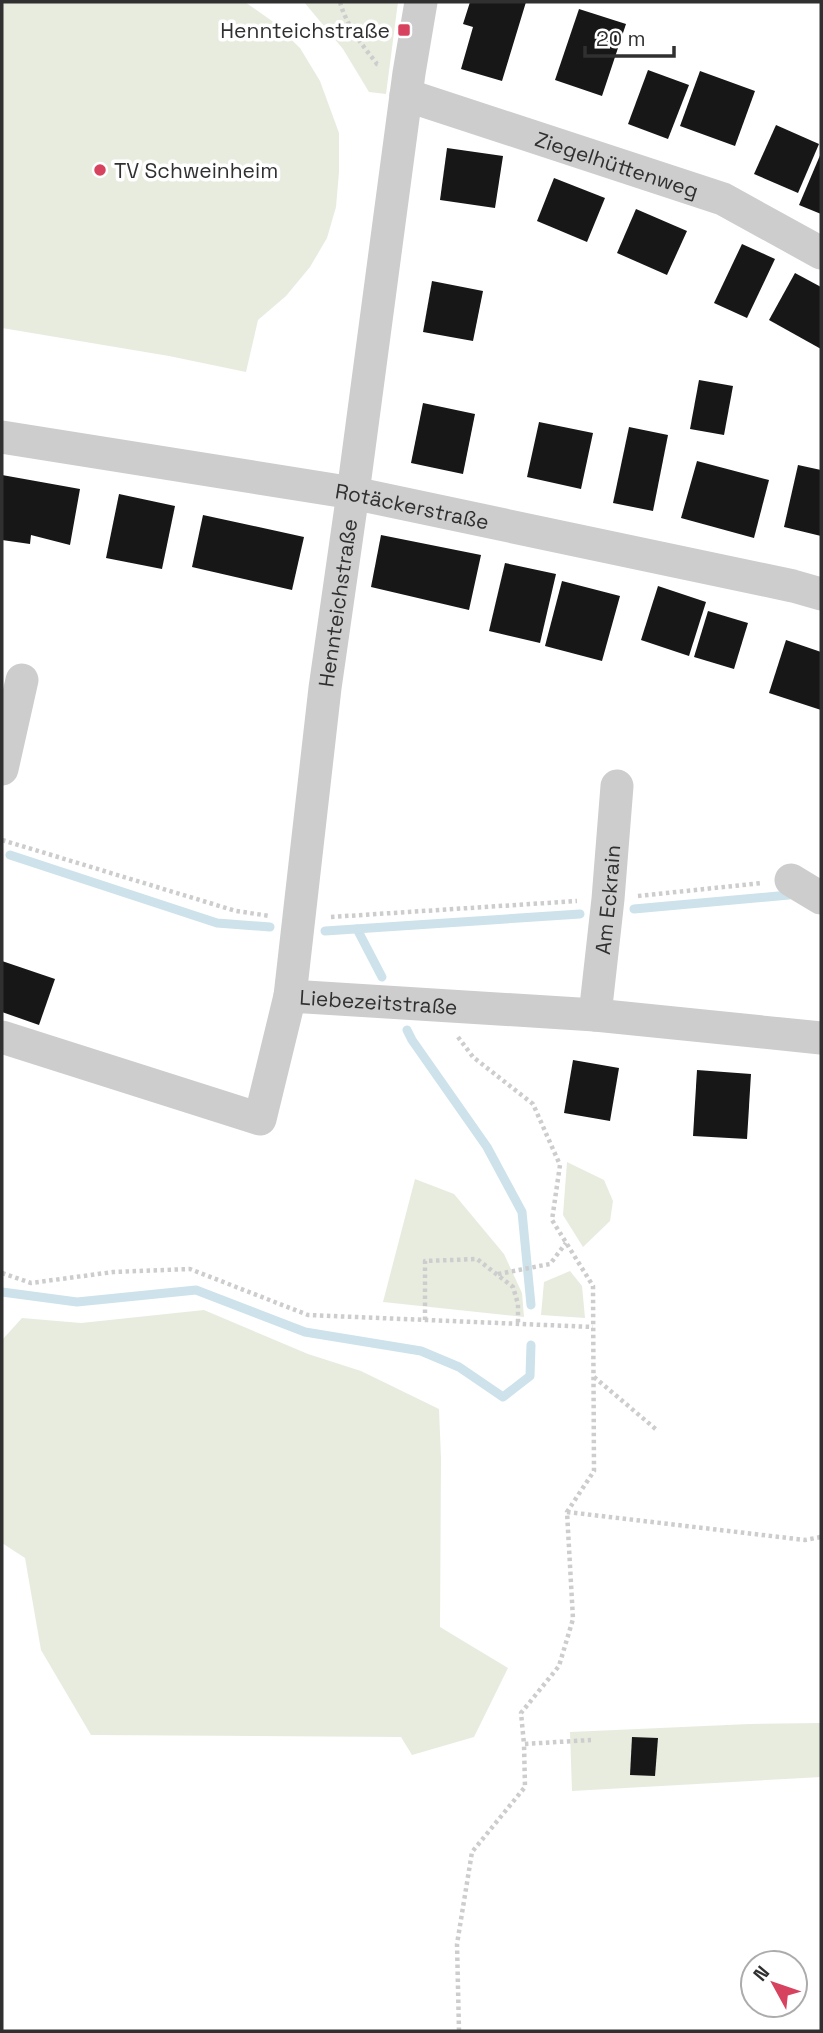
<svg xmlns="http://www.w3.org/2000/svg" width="823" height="2033" font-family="'Space Grotesk',sans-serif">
	<rect width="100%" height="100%" fill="#fff"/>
	<!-- green -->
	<g fill="#e7ecdf">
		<path d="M2 2H245L272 21 300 48 320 81 339 133V172L336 207 327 238 310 267 286 296 258 320 246 372 169 356 2 328Z"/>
		<path d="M304 2H398L386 94 369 92 343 49Z"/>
		<path d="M567 1162 604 1180 613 1201 610 1221 583 1247 563 1215Z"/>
		<path d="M415 1179 454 1194 504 1254 522 1293 524 1317 383 1302Z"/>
		<path d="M570 1271 582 1286 585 1318 541 1315 544 1282Z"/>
		<path d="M204 1310 308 1354 361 1371 439 1409 441 1458 440 1627 508 1668 474 1737 412 1755 401 1737 91 1735 41 1650 25 1558 2 1543V1340L22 1318 81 1323Z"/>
		<path d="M821 1723V1777L572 1791 570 1732 750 1724Z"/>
	</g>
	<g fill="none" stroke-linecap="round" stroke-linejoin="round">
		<!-- stream -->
		<g stroke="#cde2ea" stroke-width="9">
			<path d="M10 855 217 923 270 927"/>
			<path d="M634 909 789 895"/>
			<path d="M357 929 382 977"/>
			<path d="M325 931 580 914"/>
			<path d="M407 1030 412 1040 487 1147 522 1212 531 1305"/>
			<path d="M2 1292 77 1302 196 1290 305 1332 421 1351 459 1367 503 1397 530 1376 531 1345"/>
		</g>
	</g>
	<!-- building -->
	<g fill="#171717">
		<path d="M470 2H526L502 81 461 69 473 27 463 24Z"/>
		<path d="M579 9 626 24 602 96 555 80Z"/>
		<path d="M648 70 689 85 668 139 628 124Z"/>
		<path d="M700 71 755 91 735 146 680 126Z"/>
		<path d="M776 125 819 144 798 193 754 174Z"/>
		<path d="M447 148 503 156 495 208 440 200Z"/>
		<path d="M821 153V214L799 205Z"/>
		<path d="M554 178 605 198 587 242 537 221Z"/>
		<path d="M636 209 687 231 667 275 617 253Z"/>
		<path d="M742 244 775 259 747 318 714 303Z"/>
		<path d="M795 273 821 287V349L769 320Z"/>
		<path d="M432 281 483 291 473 341 423 332Z"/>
		<path d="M699 380 733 386 724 435 690 429Z"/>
		<path d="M423 403 475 414 463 474 411 463Z"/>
		<path d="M539 422 593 433 581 489 527 477Z"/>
		<path d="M629 427 668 435 653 511 613 503Z"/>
		<path d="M697 461 769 480 754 538 681 518Z"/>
		<path d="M798 465 821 470V536L784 527Z"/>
		<path d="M2 475 80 489 70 545 31 535 30 544 2 540Z"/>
		<path d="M119 494 175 506 162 569 106 558Z"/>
		<path d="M203 515 304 537 292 590 192 567Z"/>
		<path d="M381 535 481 555 469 610 371 587Z"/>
		<path d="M505 563 556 574 540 643 489 631Z"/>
		<path d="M562 581 620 596 602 661 545 646Z"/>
		<path d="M658 586 706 602 689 656 641 640Z"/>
		<path d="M708 611 748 623 734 669 694 657Z"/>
		<path d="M786 640 821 652V710L769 693Z"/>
		<path d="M2 961 55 979 39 1025 2 1012Z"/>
		<path d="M573 1060 619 1068 610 1121 564 1113Z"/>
		<path d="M697 1070 751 1074 747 1139 693 1136Z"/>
		<path d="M632 1737 658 1738 655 1776 630 1775Z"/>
	</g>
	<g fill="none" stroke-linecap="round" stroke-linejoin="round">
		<!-- path -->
		<g stroke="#cdcdcd" stroke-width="4.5" stroke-dasharray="3.5 3.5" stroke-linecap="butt">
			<path d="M340 2C346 25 363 46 377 64L380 65"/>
			<path d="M2 840 236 911 270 916"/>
			<path d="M638 896 762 883"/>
			<path d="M331 917 577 901"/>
			<path d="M458 1037 473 1057 533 1104 560 1165 552 1220 593 1286 594 1471 567 1512 573 1619 559 1666 521 1713 524 1744 591 1740"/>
			<path d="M2 1273 31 1283 113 1272 190 1269 308 1315 593 1327"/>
			<path d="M498 1274 550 1264 566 1243"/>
			<path d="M425 1320V1261L477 1259 513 1287 518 1304V1324"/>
			<path d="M594 1377 658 1431"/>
			<path d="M567 1512 805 1540 821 1537"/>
			<path d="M459 2031 457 1944 472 1852 525 1787 524 1744"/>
		</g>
		<!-- minor -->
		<g stroke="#cdcdcd" stroke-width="33">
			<path id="s1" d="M406 95 723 199 821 253"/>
			<path id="s2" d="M2 437 353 493 793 586 821 594"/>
			<path d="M2 769 22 680"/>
			<path d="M791 880 821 898"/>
			<path id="s3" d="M290 996 325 688 353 493 409 73 421 2"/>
			<path id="s4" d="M595 1015 608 899 617 786"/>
			<path id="s5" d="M2 1037 260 1119 290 996 595 1015 821 1038"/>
		</g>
	</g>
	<!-- markers -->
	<g fill="#d7425e" stroke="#fff" stroke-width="2.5">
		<rect x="397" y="23" width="14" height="14" rx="3.5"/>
		<circle cx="100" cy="170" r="7"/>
	</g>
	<g text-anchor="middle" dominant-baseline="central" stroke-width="7" stroke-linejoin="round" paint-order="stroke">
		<!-- poi labels -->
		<g font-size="21" fill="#303030" stroke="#fff" text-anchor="end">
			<text x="390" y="30">Hennteichstraße</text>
			<text x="114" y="170" text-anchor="start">TV Schweinheim</text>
		</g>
		<!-- street labels -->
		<g font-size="21" fill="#303030" stroke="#fff">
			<text stroke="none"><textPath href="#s1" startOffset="222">Ziegelhüttenweg</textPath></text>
			<text stroke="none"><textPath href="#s2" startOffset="416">Rotäckerstraße</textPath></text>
			<text stroke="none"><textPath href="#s3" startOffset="396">Hennteichstraße</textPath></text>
			<text stroke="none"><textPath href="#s4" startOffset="116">Am Eckrain</textPath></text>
			<text stroke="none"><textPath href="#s5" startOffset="486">Liebezeitstraße</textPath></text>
		</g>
	</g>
	<!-- border -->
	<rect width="823" height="2033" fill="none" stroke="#303030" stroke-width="7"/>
	<!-- north arrow -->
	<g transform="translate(774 1984) rotate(310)"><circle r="33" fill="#ffffff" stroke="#acacac" stroke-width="2"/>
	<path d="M0-5L12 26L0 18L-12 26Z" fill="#d7425e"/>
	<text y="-10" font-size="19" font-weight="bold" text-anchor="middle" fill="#303030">N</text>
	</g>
	<!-- scale -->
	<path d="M585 46v10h89v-10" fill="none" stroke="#303030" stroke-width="3.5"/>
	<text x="596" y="46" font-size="21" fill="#303030" stroke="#ffffff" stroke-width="5" paint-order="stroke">20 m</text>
</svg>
